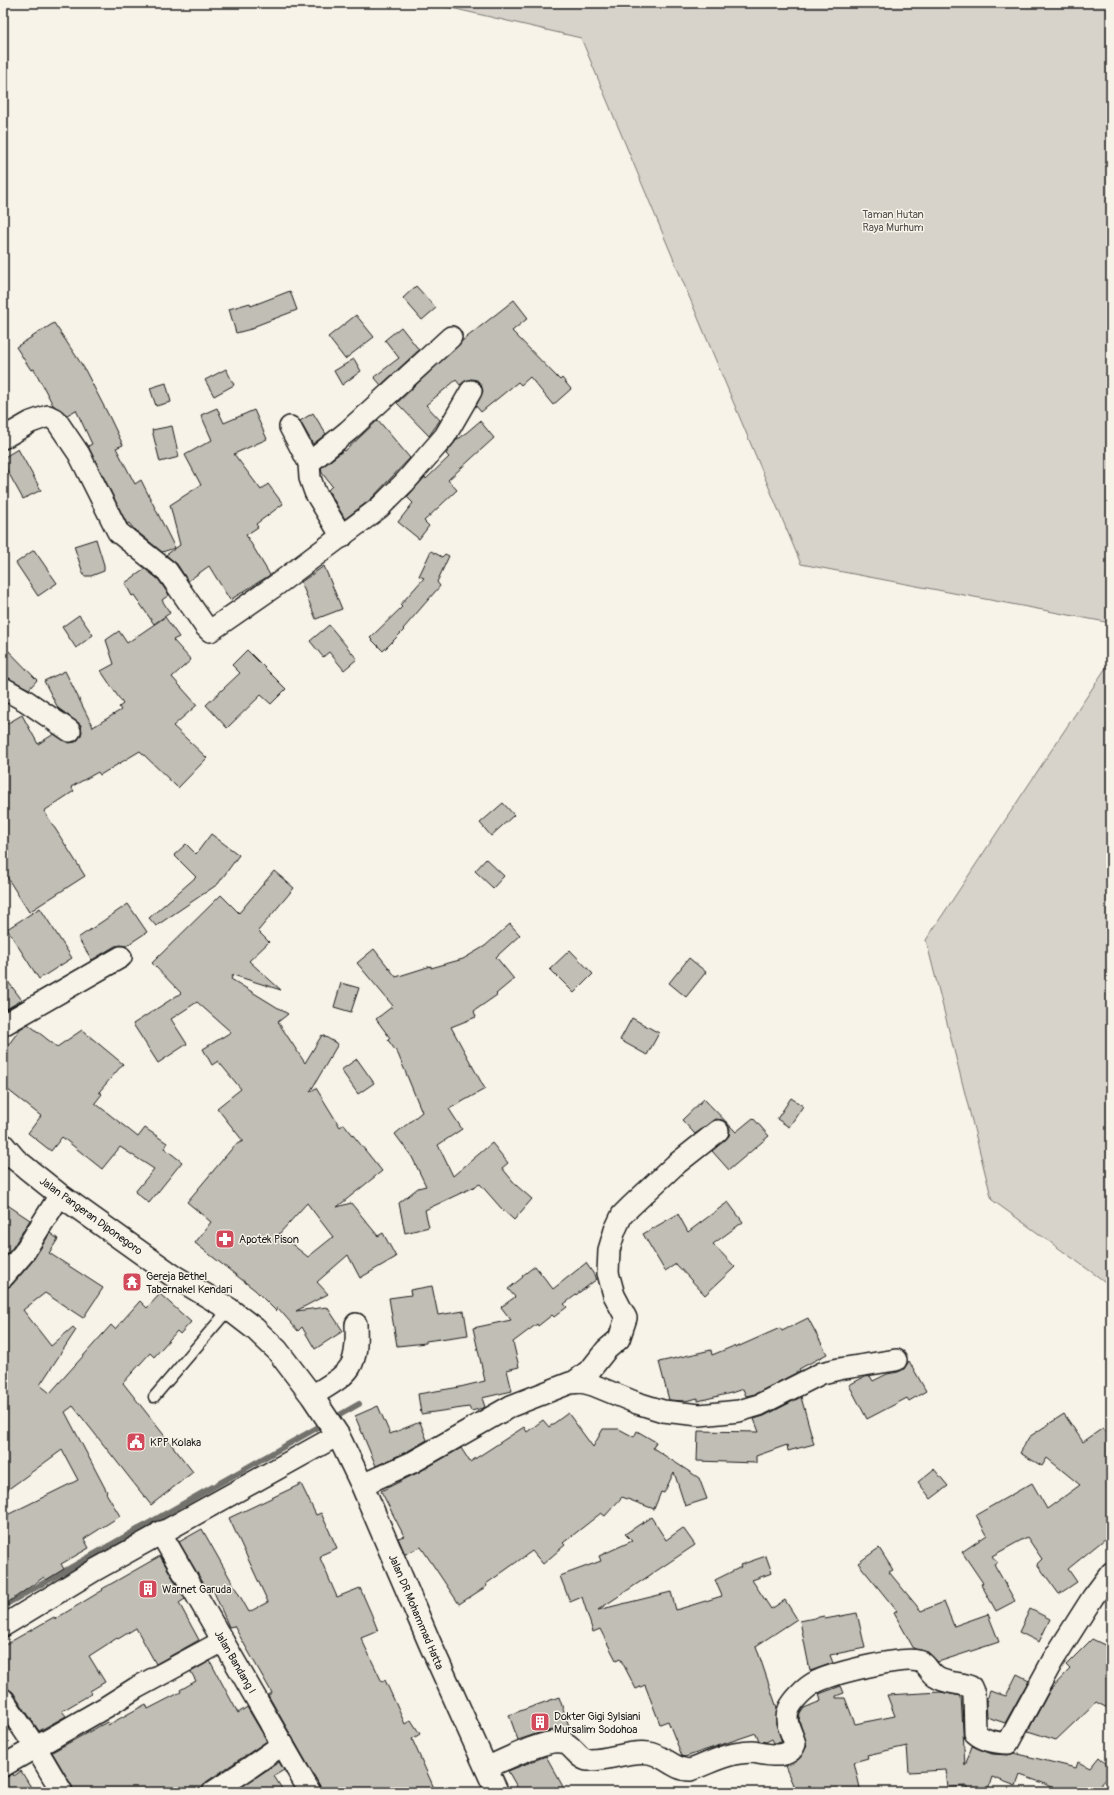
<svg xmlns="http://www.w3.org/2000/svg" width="1114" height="1795" font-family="Pangolin,sans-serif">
	<rect width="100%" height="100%" fill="#f7f3e8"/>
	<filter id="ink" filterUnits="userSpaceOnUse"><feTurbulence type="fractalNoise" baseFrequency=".025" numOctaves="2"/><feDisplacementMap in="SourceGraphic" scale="8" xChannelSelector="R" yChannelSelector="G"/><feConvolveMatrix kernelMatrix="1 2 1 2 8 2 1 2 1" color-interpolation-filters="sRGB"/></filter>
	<g filter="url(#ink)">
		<!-- green -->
		<g fill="#d7d3cb" stroke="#7a7874">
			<path d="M430 3H1111V623L801 564 581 38Z"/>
			<path d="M1111 660V1286L992 1200 926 940Z"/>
		</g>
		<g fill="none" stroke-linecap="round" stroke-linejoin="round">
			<!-- stream -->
			<path stroke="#72716c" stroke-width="6" d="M3 1606 359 1404"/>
		</g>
		<!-- building -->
		<g fill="#c0beb5" stroke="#1c1c1c" fill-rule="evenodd">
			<path d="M416 286 436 308 422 320 403 298Z"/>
			<path d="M290 291 297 310 255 326V328L236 333 229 309 250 303 251 306Z"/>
			<path d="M514 300 528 318 512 331 560 380 562 378 571 389 553 405 530 377 521 385 518 382 481 412 476 406 483 391 481 385 477 380 471 379 465 381 460 385 456 380 426 405 440 420 429 436 397 403 462 341Z"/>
			<path d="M356 315 374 337 345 359 328 337Z"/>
			<path d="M54 323 84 368 109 416 123 445 116 448 135 484 141 480 175 548 162 552 134 529 129 523 127 524 88 446 92 444 76 410 67 415 53 405 34 369 31 370 16 347Z"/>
			<path d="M401 327 419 350 381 385 374 377 399 358 385 340Z"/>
			<path d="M354 359 361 371 342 385 334 371Z"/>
			<path d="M226 369 234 385 214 396 205 380Z"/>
			<path d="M166 383 171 402 156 406 150 388Z"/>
			<path d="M217 408 224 423 254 410 267 439 234 454 261 490 268 484 283 504 256 524 258 527 246 535 270 575 230 600 209 566 188 581 177 564 166 555 180 545 170 505 201 485 185 455 212 440 201 415Z"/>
			<path d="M313 413 326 434 313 444 300 421Z"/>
			<path d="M378 420 410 458 371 499 345 519 328 490 332 486 322 473 321 468 344 450 345 451Z"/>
			<path d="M480 421 494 438 448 480 457 490 424 521 429 526 419 539 398 522 413 503 407 497 425 477 426 479 449 457 446 454 458 438H460Z"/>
			<path d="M172 426 179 457 160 462 152 430Z"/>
			<path d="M18 449 41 490 23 499 3 463V458Z"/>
			<path d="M96 539 104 565V571L91 576H84L74 546Z"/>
			<path d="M34 550 57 583 38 596 16 563Z"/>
			<path d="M431 551 442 557 445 554 449 556 437 582 440 586 403 629 404 630 383 651 370 638 402 607 400 605 424 578 419 576Z"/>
			<path d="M324 566 342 609 316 619 301 582Z"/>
			<path d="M145 569 158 579 169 595 162 600 170 613 154 624 134 595 132 596 125 583Z"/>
			<path d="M79 615 93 635 76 648 62 627Z"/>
			<path d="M165 617 179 637 173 640 191 660 172 677 197 705 173 726 207 758 178 788 140 751 100 775 98 772 71 787 74 791 44 811 85 876 29 912 3 871V726L22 715 38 744 54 734 69 743 76 742 80 737 82 732 81 725 58 708 44 681 65 671 93 727 121 710 119 707 123 704 101 671 114 664 106 640 119 631 127 643Z"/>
			<path d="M329 625 357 659 344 670 329 652 323 657 310 641Z"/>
			<path d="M3 645 37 680 29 689 3 675Z"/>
			<path d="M247 650 286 689 271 704 261 695 227 728 206 705 240 673 232 665Z"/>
			<path d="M503 803 514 815 491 836 480 823Z"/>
			<path d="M211 834 239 855 218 884 156 926 149 918 196 877 174 855 186 844 196 854Z"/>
			<path d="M486 859 504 876 493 888 475 871Z"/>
			<path d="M274 871 294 888 258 931 269 942 249 961 281 990 233 975 231 979 288 1014 278 1022 305 1063 322 1035 338 1044 310 1092 316 1088 340 1127 344 1124 382 1171 337 1207 351 1203 378 1236 383 1233 396 1257 360 1278 348 1255 317 1282 328 1294 296 1311 327 1307 343 1331 315 1349 302 1327 298 1331 278 1308 276 1311 255 1290 195 1243 211 1222 187 1202 235 1145 243 1141 217 1108 241 1089 218 1061 212 1065 203 1049 231 1032 197 1002 171 1019 187 1044 158 1063 133 1024 181 993 152 963 221 895 239 913ZM307 1203 333 1237 308 1257 279 1234Z"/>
			<path d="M128 904 147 932 126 946 121 945 115 946 92 960 78 938Z"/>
			<path d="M40 908 72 958 39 979 7 929Z"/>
			<path d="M510 924 520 935 496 957 514 979 496 994 497 995 474 1011 476 1017 451 1027 485 1089 449 1109 462 1129 438 1145 453 1176 492 1143 508 1163 502 1168 517 1186 532 1199 514 1220 501 1208 480 1184 425 1210 429 1227 405 1233 399 1203 418 1188 426 1186 412 1157 395 1134 422 1112 398 1054 388 1040 390 1038 376 1019 393 1006 357 963 374 949 396 977 431 966V968L463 959 485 946Z"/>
			<path d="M570 950 593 974 574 993 550 969Z"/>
			<path d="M689 958 706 972 686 997 669 983Z"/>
			<path d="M3 975 22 1000 3 1011Z"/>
			<path d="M341 983 359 988 351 1012 334 1007Z"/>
			<path d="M632 1018 659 1033 647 1055 620 1040Z"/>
			<path d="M28 1024 57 1047 82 1030 123 1064 99 1092 102 1094 95 1103 138 1137 145 1128 167 1143 164 1148 182 1162 149 1203 135 1192 154 1169 120 1147 102 1169 62 1137 51 1151 28 1133 41 1116 3 1086V1052L20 1029Z"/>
			<path d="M357 1059 374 1083 358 1094 341 1070Z"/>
			<path d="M791 1098 803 1106 789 1127 777 1119Z"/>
			<path d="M704 1099 736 1132 753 1118 769 1136 729 1170 712 1151 729 1136 730 1129 727 1123 722 1120 716 1119 695 1134 682 1120Z"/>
			<path d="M3 1202 30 1220 13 1247 3 1259Z"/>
			<path d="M728 1202 743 1222 713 1244 735 1267 705 1295 676 1264 665 1271 643 1234 678 1214 688 1232Z"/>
			<path d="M50 1233 58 1239 49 1253 103 1288 83 1318 45 1293 23 1310 51 1346 73 1327 76 1330 40 1385 50 1393 111 1325 115 1329 140 1301 147 1308 160 1294 191 1322 180 1334 177 1331 154 1357 150 1353 123 1383 193 1472 151 1505 73 1406 65 1412 107 1492 106 1493 120 1516 84 1539 89 1548 61 1564 64 1569 46 1580 44 1577 3 1606V1517L78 1480 62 1450 3 1493V1289L12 1285 32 1262Z"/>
			<path d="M586 1263 597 1279 564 1304 567 1307 554 1317 552 1315 538 1326 537 1324 513 1342 519 1367 507 1370 512 1391 482 1398 485 1407 483 1408 471 1411 469 1407 421 1414 418 1394 460 1387 485 1381 473 1328 511 1320 501 1307 515 1297 508 1289 523 1277 522 1276 535 1266 553 1289Z"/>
			<path d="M432 1286 438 1315 464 1311 468 1335 426 1341V1343L397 1346 389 1298 411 1295 410 1290Z"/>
			<path d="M808 1318 827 1354 799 1369 800 1371 755 1394 746 1396 743 1389 731 1393 698 1401V1398L685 1401 669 1400 659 1362 711 1350 712 1355 734 1346 735 1348 780 1328 782 1331Z"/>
			<path d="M909 1361 926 1391 909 1401 907 1398 867 1419 849 1385 864 1377 870 1376 873 1381 887 1374 898 1372 904 1369Z"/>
			<path d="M801 1397 814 1444 788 1451 787 1445 756 1456V1463L697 1461 698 1431 759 1432 754 1419 764 1416Z"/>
			<path d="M378 1406 390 1434 420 1422 427 1440 408 1451 376 1466 355 1416Z"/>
			<path d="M568 1413 593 1447 603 1429H619L634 1437 637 1431 656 1442 653 1448 699 1478 707 1499 685 1506 674 1472 664 1493 661 1492 654 1509 622 1497 605 1516 601 1513 563 1543 565 1545 543 1564 532 1551 486 1584 487 1586 459 1604 421 1547 405 1554 398 1538 404 1536 381 1491 419 1472 461 1448 470 1462 524 1427 527 1432 543 1420 549 1427Z"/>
			<path d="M1064 1414 1083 1442 1103 1428 1111 1438V1534L1068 1569 1077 1582 1059 1594 1037 1564 1042 1559 1027 1537 992 1556 997 1562 994 1564 1015 1601 996 1611 981 1584 983 1583 962 1552 987 1535 976 1515 1032 1483 1047 1509 1080 1485 1047 1458 1042 1466 1020 1453 1029 1437Z"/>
			<path d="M934 1469 948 1486 931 1499 918 1482Z"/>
			<path d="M301 1484 316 1515 321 1513 337 1548 321 1555 322 1557 320 1558 337 1597 360 1588 371 1613 378 1631 361 1638 382 1682 385 1680 405 1724 411 1720 420 1734 412 1739 434 1788H432L434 1792H322L320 1786 268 1695 272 1693 234 1626 229 1627 211 1585 206 1588 179 1542 202 1529 249 1612 268 1602 229 1518Z"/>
			<path d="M651 1517 666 1540 683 1528 695 1545 598 1610 671 1592 676 1610 722 1596 715 1580 741 1567 740 1565 766 1556 772 1573 752 1580 771 1609 785 1600 797 1619 756 1646 777 1708 776 1724 782 1742 774 1743 772 1739 766 1742 759 1741 756 1733 685 1757 682 1756 668 1721 660 1724 645 1685 636 1689 620 1658 616 1660 600 1629 593 1632 582 1597 570 1602 560 1576 601 1561 599 1556 632 1541 625 1534Z"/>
			<path d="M879 1548 893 1570 889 1572 921 1611 944 1602 954 1626 988 1614 999 1642 938 1662 928 1652 914 1649 894 1613 897 1611 858 1563Z"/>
			<path d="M160 1556 185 1599 179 1603 199 1640 156 1664 136 1628 118 1639 117 1638 89 1656 105 1682 90 1691 91 1694 62 1711 66 1716 39 1731 13 1692 3 1686V1646L54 1617 55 1619 103 1590 102 1589Z"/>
			<path d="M1030 1609 1050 1619 1039 1642 1019 1632Z"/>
			<path d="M857 1613 865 1648 830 1655 833 1663 810 1671 800 1621 824 1616 825 1619Z"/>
			<path d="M1092 1639 1111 1648V1710L1096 1702 1056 1740 1028 1731 1050 1690 1070 1669 1066 1665Z"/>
			<path d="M210 1661 238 1713 247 1707 267 1741 206 1782 202 1790 197 1792H74L72 1786 52 1752 107 1722 108 1725 146 1704 148 1709 181 1692 180 1690 196 1681 191 1672Z"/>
			<path d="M1017 1674 1029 1680 1005 1723 987 1717 986 1702 990 1691 1006 1696Z"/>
			<path d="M841 1686 844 1693 836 1696V1698H845L855 1724 895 1716 887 1695 941 1692 961 1696 965 1766 972 1746 992 1754 1008 1755 1014 1753 1076 1768 1078 1762 1090 1768 1099 1757 1111 1768V1774L1094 1792H1060L1043 1783 1020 1775 1016 1786 992 1777 987 1792H965L967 1786 948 1787 946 1770 909 1772 907 1746 867 1755 868 1758 854 1762 861 1792H796L785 1766 799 1759 807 1746 799 1720 800 1714 804 1708 821 1701 819 1694Z"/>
			<path d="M559 1697 570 1729 565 1731 554 1730 542 1732 518 1740 509 1715Z"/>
			<path d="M546 1756 566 1792H520L508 1771Z"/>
			<path d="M279 1762 284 1770 274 1776 284 1792H242L240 1788Z"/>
			<path d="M21 1771 34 1792H3V1778L13 1774 14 1776Z"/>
		</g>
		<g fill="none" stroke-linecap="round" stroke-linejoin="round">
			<!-- lane casing -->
			<g stroke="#1c1c1c" stroke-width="13">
				<path id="lane" d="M154 1397 229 1309"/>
			</g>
			<!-- street casing -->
			<g stroke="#1c1c1c" stroke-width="24">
				<g id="street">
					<path d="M290 427 309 463 310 478 315 492 342 537"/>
					<path d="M3 438 31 422 48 416 54 419 58 423 79 454 118 532 167 571 205 626 210 631 275 586 379 508 405 482 445 436 471 391"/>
					<path d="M309 463 348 431 451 337"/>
					<path d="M3 688 26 701 70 731"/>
					<path d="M3 1025 121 957"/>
					<path d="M3 1277 23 1254 60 1195"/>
					<path d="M574 1382 591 1369 606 1350 619 1339 626 1318 614 1295 608 1273 609 1250 615 1230 622 1215 631 1206 675 1165 718 1131"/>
					<path d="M312 1396C350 1372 358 1371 356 1324"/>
					<path d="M362 1485 413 1462 511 1406 570 1383 582 1382 593 1385 637 1403 663 1411 700 1415 739 1411 759 1405 822 1373 839 1369 896 1360"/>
					<path d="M160 1532 310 1792"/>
					<path d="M3 1626 95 1570 338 1435"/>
					<path d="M3 1699 36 1748 62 1792"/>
					<path d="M3 1766 106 1707 136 1688 223 1641"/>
					<path d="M486 1768C502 1761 545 1739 561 1742 572 1743 577 1759 588 1760 608 1761 629 1750 649 1753 664 1755 674 1770 690 1770 705 1765 719 1757 734 1754 740 1753 746 1752 753 1752 765 1754 789 1761 795 1744 792 1732 783 1721 789 1709 793 1700 805 1688 814 1683 830 1674 901 1656 918 1661 927 1663 928 1672 936 1677 946 1684 960 1682 971 1687L974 1694 975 1733C984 1741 996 1743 1008 1743L1053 1660 1093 1597 1111 1573"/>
					<path d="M213 1792 249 1768 283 1744"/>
				</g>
			</g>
			<!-- highway casing -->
			<g stroke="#1c1c1c" stroke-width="25">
				<path id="highway" d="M3 1145 15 1159 60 1195 172 1275 229 1309 255 1329 277 1350 312 1396 338 1435 362 1485 431 1646 497 1792"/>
			</g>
			<!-- lane -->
			<use href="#lane" stroke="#f7f3e8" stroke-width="10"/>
			<!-- street -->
			<use href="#street" stroke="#f7f3e8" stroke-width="21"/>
			<!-- highway -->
			<use href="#highway" stroke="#f7f3e8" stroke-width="22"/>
		</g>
	</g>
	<!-- icons -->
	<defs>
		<g id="pharmacy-square" transform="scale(1)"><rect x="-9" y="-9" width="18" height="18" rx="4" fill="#d1495b" stroke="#f7f3e8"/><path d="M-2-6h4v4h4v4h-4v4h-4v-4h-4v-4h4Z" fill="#fff"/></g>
		<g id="temple-square" transform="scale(1)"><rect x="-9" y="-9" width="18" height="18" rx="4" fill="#d1495b" stroke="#f7f3e8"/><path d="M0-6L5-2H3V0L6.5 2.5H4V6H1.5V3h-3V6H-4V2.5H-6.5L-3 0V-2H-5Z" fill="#fff"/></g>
		<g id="civic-square" transform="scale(1)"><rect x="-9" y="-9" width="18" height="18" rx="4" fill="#d1495b" stroke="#f7f3e8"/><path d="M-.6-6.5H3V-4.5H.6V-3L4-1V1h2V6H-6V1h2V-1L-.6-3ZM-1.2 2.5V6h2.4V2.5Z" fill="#fff"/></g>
		<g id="building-square" transform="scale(1)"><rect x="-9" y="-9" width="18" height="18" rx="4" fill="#d1495b" stroke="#f7f3e8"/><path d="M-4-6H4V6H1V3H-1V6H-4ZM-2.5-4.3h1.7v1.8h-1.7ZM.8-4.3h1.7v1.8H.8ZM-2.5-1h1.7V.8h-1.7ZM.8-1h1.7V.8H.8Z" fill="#fff"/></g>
	</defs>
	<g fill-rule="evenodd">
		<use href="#pharmacy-square" x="225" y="1239"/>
		<use href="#temple-square" x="132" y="1282"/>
		<use href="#civic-square" x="136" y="1442"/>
		<use href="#building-square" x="148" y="1589"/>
		<use href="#building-square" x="540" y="1722"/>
	</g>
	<g text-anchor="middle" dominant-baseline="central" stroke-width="3" stroke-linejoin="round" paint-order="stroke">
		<!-- park labels -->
		<g font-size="11" fill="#545351" stroke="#f7f3e8">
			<text x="893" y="214">Taman Hutan<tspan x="893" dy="13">Raya Murhum</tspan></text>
		</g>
		<!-- street labels -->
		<g font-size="11" fill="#1c1c1c" stroke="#f7f3e8">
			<text transform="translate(91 1216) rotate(36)">Jalan Pangeran Diponegoro</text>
			<text transform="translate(416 1612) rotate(67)">Jalan DR Mohammad Hatta</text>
			<text transform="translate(235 1662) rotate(60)">Jalan Bandang I</text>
		</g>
		<!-- poi labels -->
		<g font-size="11" fill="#1c1c1c" stroke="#f7f3e8" text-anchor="start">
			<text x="239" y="1239">Apotek Pison</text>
			<text x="146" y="1276">Gereja Bethel<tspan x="146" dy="13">Tabernakel Kendari</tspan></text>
			<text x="150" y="1442">KPP Kolaka</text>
			<text x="162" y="1589">Warnet Garuda</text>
			<text x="554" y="1716">Dokter Gigi Sylsiani<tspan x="554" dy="13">Mursalim Sodohoa</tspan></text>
		</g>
	</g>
	<!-- margin -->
	<rect width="1114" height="1795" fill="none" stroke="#f7f3e8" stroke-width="16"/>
	<rect x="8" y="8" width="1098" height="1779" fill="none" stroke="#1c1c1c" stroke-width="1.5" filter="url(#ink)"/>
</svg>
